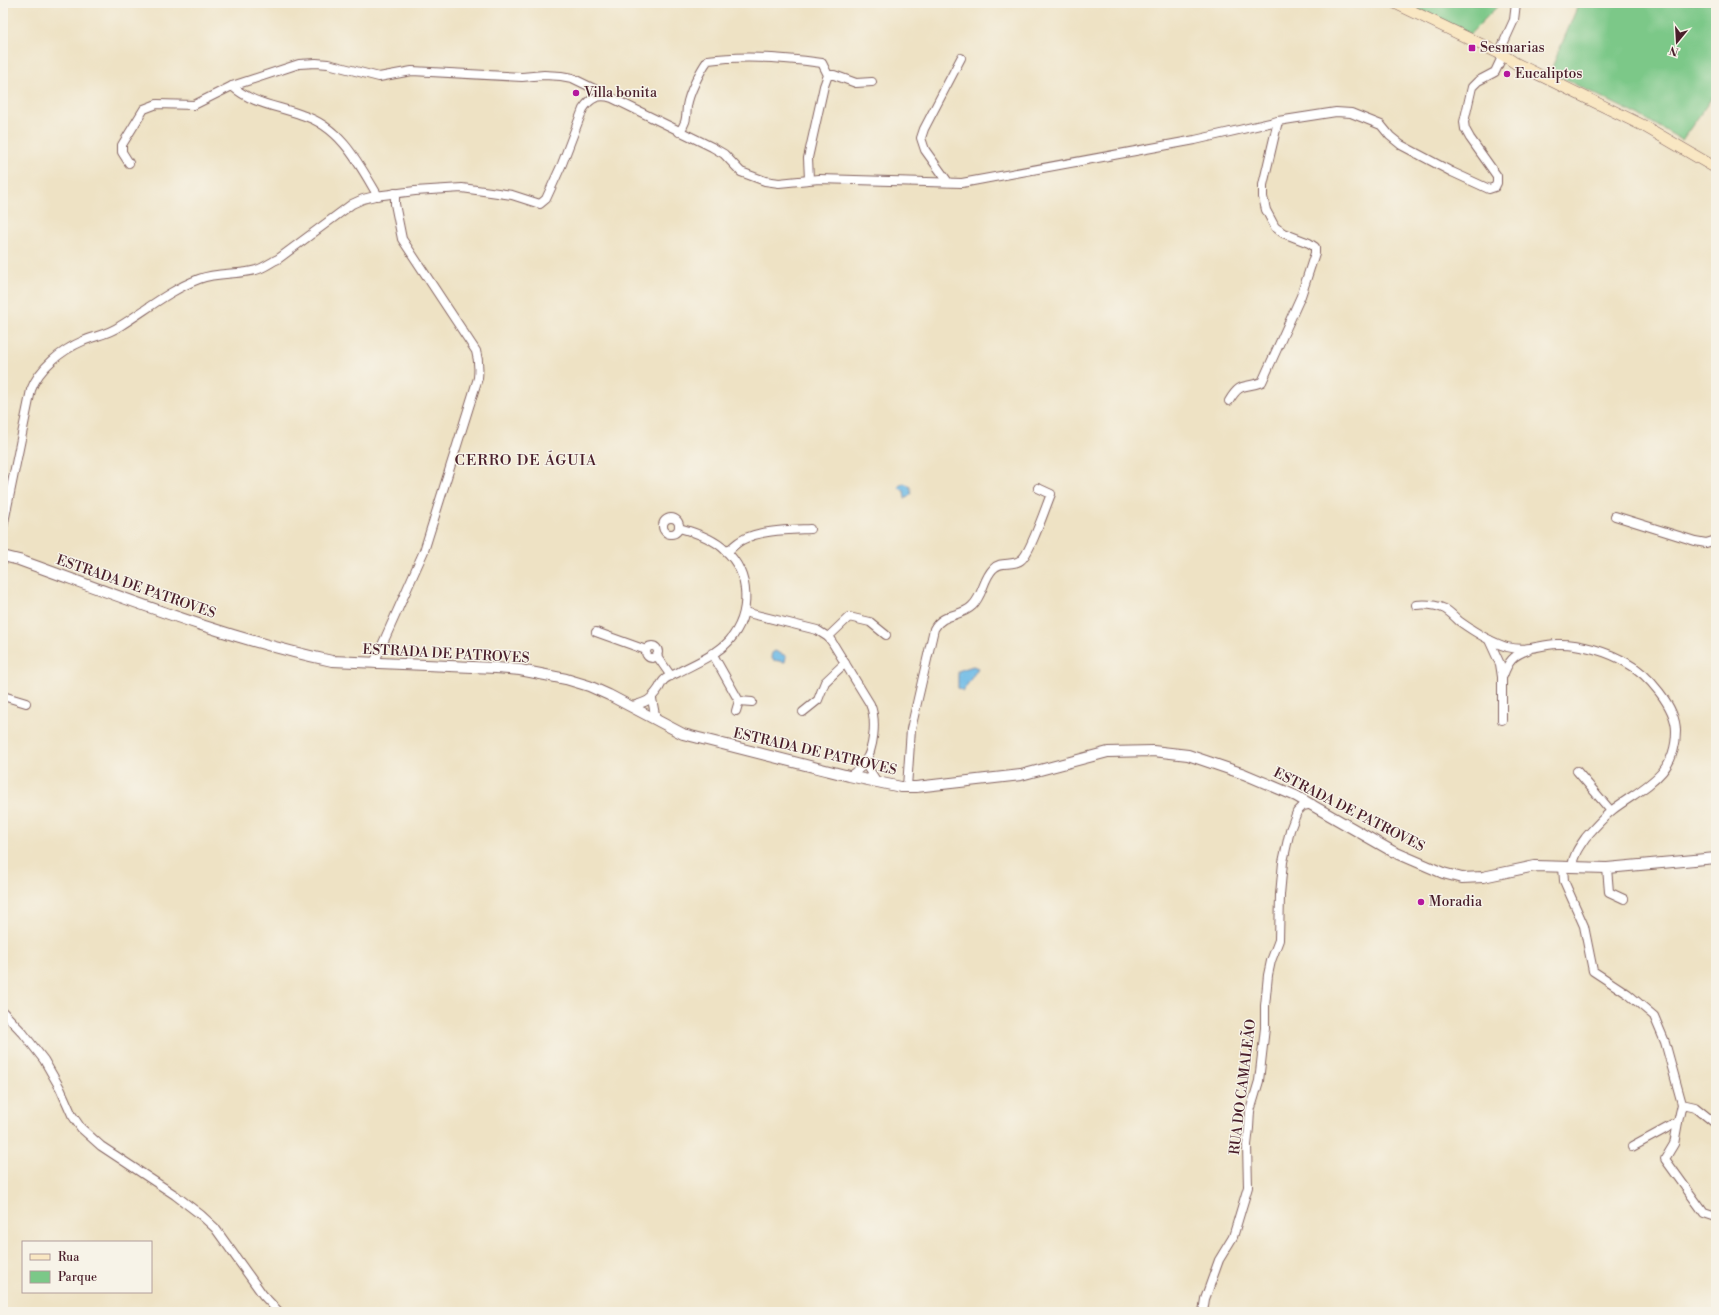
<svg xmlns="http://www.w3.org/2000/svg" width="1719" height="1315" font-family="'Libre Bodoni',serif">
	<rect width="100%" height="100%" fill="#f7f3e8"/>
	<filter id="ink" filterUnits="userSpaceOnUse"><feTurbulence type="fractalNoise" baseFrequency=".025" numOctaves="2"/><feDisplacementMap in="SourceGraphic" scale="8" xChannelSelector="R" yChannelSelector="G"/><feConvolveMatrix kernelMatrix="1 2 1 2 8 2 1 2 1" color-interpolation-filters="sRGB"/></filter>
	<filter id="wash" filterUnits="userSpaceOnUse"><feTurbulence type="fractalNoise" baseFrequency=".012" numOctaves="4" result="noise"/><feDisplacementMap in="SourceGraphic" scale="16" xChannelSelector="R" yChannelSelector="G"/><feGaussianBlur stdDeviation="0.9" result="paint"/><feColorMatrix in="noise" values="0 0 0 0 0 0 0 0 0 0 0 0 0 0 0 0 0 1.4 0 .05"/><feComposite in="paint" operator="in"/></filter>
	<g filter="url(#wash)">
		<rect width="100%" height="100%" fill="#eee2c4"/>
		<!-- green -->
		<g fill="#7bc888" stroke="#62745a">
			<path d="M1405 3H1501L1470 34Z"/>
			<path d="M1579 3H1716V92L1682 140 1644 118 1550 72Z"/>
		</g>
		<!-- water -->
		<g fill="#6bb9e6" stroke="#5a6c88">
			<path d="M903 483C909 484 912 488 911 494L907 498H905L904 491 898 487Z"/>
			<path d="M775 651 786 656 785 662 773 660 771 657 772 653Z"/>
			<path d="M973 666 978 668 963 691 958 688V671Z"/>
		</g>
	</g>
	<g filter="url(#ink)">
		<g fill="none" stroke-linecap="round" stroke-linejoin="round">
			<!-- minor casing -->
			<g stroke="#836361" stroke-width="10">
				<g id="minor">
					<path d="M1499 53 1514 20 1516 3"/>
					<path d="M828 75H834L856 83 872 82"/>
					<path d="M232 86C252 104 278 106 302 115 341 127 359 164 378 196"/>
					<path d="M679 132C687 123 686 117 687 106 689 93 700 71 708 60 745 55 785 58 822 63L828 75 824 86 808 158 809 179"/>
					<path d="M129 163 122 152V145L144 109 157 104 194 105 232 86 299 64 316 63 328 64 379 77 412 71 522 77 544 75 561 76 572 78 607 95"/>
					<path d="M948 182 925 150 921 138 924 129 961 58"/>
					<path d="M1229 401C1241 381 1244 389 1262 382L1301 296 1315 253V247L1309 243 1283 233 1275 227 1266 210 1263 197V185L1278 121"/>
					<path d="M1615 516 1695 541 1706 543 1716 540"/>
					<circle cx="671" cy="526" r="8"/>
					<path d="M3 527 31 390C39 368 62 350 83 341 95 336 109 334 120 326 146 310 170 290 199 279 217 272 238 275 256 270 264 268 271 262 278 259L352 204 363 199 375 196 415 191 462 188 512 195 540 204 546 199 562 164 583 109C591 97 599 94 612 98L712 147 724 154 741 172 765 181 779 183 819 179 962 183 1195 140 1278 121 1336 112 1351 113 1381 125 1390 136 1401 145 1452 172 1489 189 1495 187 1497 183V176L1470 138 1465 129 1464 122 1472 87 1478 81 1495 72 1503 55"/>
					<path d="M727 552C732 548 736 543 742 540 760 530 789 530 810 529"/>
					<path d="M1416 605C1425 604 1436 605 1445 609 1450 612 1455 617 1459 621 1473 631 1490 642 1507 647 1528 652 1538 645 1557 644 1579 643 1609 652 1627 663 1648 674 1676 707 1676 731 1676 777 1642 787 1611 811 1602 819 1594 828 1586 837 1579 847 1573 855 1572 867"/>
					<path d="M744 612 817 630 828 637 832 642 870 704C877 720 874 749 864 764 860 769 854 773 849 776"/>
					<path d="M596 632 646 650"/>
					<path d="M828 637 849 617 870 622 886 635"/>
					<path d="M1489 640 1500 664 1502 677V720"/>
					<circle cx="652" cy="652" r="6"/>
					<path d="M712 653 739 701 736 711"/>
					<path d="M657 656 671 676"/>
					<path d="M374 663 424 551 478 378C479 368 479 361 476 351L402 239 395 204V193"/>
					<path d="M1503 676C1508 662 1513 655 1528 650"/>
					<path d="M3 696 26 703"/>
					<path d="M652 699 656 720"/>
					<path d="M739 701 752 702"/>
					<path d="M632 706C647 702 650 701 659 688 660 686 662 682 664 680 667 677 673 675 677 673 694 664 716 655 729 641 752 614 751 574 725 550 713 538 694 532 679 528"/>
					<path d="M803 712 818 700 825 682 845 663"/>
					<path d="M867 758 868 768 877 782"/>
					<path d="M1577 771 1611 811"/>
					<path d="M907 787 911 729 934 629C942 613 961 617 972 606 983 596 983 579 993 569 1001 560 1012 567 1021 560 1030 554 1046 506 1051 494L1038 488"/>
					<path d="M1563 867 1564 881 1584 926 1593 971 1628 994 1654 1016 1665 1042 1682 1104 1695 1107 1716 1124"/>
					<path d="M1607 868 1609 892 1624 899"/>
					<path d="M3 1012 23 1033 44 1060 60 1088 72 1115 81 1128 101 1146 175 1195 201 1215 215 1228 263 1295 279 1312"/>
					<path d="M1678 1122 1674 1144 1665 1159 1704 1213 1716 1217"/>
					<path d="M1632 1147 1678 1122 1682 1104"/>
					<path d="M1203 1312 1205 1299 1219 1260 1233 1237 1248 1187 1247 1145 1249 1128 1250 1111 1259 1081 1265 1028V1006L1268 975 1271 961 1279 940 1280 895 1283 862 1290 830 1297 812 1303 806 1312 804"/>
				</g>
			</g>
			<!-- tertiary casing -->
			<g stroke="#836361" stroke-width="12">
				<path id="tertiary" d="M3 556 19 560C122 597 224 638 332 661L496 668 520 670 566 679 589 686 609 695 683 734 849 776 901 787H916L1021 775 1108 752 1153 751 1188 755 1244 774 1296 796 1392 851 1443 873 1462 878 1483 877 1535 866 1607 868 1716 858"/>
			</g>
			<!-- secondary casing -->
			<g stroke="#836361" stroke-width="12">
				<path id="secondary" d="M1395 3 1503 55 1515 63 1644 126 1716 168"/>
			</g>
			<!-- minor -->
			<use href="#minor" stroke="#fff" stroke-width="8"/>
			<!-- tertiary -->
			<use href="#tertiary" stroke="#fff" stroke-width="10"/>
			<!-- secondary -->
			<use href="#secondary" stroke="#f9e7c3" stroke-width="11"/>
		</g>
	</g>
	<!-- markers -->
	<g fill="#b5179e" stroke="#f7f3e8" stroke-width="1.5">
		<rect x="1468" y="44" width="8" height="8" rx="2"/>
		<circle cx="1507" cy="74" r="4"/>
		<circle cx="576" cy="93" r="4"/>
		<circle cx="1421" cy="902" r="4"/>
	</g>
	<g text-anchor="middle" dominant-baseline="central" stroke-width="3" stroke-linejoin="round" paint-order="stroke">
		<!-- poi labels -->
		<g font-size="14" fill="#4a1f2b" stroke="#f7f3e8" text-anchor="start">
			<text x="1480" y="48">Sesmarias</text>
			<text x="1515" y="74">Eucaliptos</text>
			<text x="584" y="93">Villa bonita</text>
			<text x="1429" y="902">Moradia</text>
		</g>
		<!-- street labels -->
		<g font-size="14" fill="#4a1f2b" stroke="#f7f3e8">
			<text transform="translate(136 587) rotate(19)">ESTRADA DE PATROVES</text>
			<text transform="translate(446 654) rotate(3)">ESTRADA DE PATROVES</text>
			<text transform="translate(815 752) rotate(13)">ESTRADA DE PATROVES</text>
			<text transform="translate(1349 810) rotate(27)">ESTRADA DE PATROVES</text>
			<text transform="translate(1243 1087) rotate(-83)">RUA DO CAMALEÃO</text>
		</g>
		<!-- neighbourhood labels -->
		<g font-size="15" letter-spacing="1" fill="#4a1f2b" stroke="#f7f3e8">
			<text x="526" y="460">CERRO DE ÁGUIA</text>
		</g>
	</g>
	<!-- margin -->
	<rect width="1719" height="1315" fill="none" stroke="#f7f3e8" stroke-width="16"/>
	<!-- legend -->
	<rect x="22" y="1241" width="130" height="52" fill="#f7f3e8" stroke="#b29e9c"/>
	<rect x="30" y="1254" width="20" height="6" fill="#f9e7c3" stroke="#b29e9c"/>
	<text x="58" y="1261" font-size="12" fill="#4a1f2b">Rua</text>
	<rect x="30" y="1271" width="20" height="12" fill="#7bc888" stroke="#b29e9c"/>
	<text x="58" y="1281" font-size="12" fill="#4a1f2b">Parque</text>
	<!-- north arrow -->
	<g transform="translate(1677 42) rotate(198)" stroke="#f7f3e8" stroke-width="3" paint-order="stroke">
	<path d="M0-3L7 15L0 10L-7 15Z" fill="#4a1f2b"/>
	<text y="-6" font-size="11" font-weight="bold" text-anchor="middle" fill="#4a1f2b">N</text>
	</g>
</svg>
